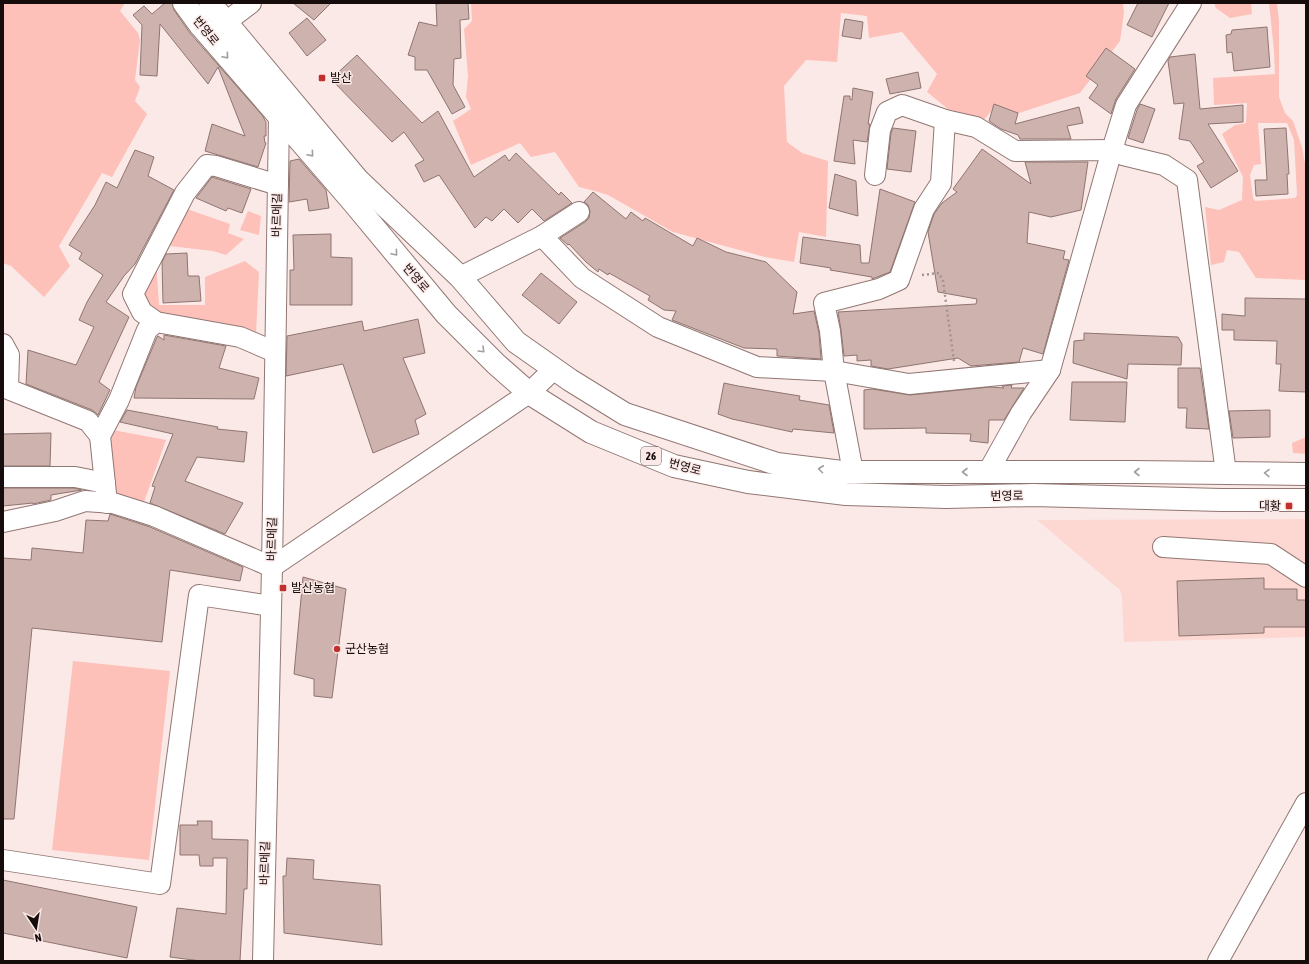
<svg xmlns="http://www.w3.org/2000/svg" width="1309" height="964" font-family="'Asap Condensed','Noto Sans KR',sans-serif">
	<rect width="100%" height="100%" fill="#fbe9e7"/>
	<!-- built -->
	<path fill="#fdd7d2" d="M1306 519V637L1124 642 1122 598 1120 590 1037 520Z"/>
	<!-- green -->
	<g fill="#fdc1b9" fill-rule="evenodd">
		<path d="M3 3H125L120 11 138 33 140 40 135 80 140 87 135 101 147 114 112 177 102 173 59 246 70 266 44 297 11 266 3 263Z"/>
		<path d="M471 3H1123L1124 13 1120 41 1080 93 1010 116 992 110 984 120 948 109 927 92 937 74 902 32 869 38 867 16 841 13 837 62 806 60 784 86 787 142 802 153 828 161 826 237 799 232 794 262 765 257 673 232 608 195 595 191 579 187 555 152 531 157 520 143 471 165 453 121 471 109 466 97 468 76 464 29 472 21Z"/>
		<path d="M1214 3H1256L1251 4 1252 14 1230 18 1216 8Z"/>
		<path d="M1269 3H1277L1279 20V97L1285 113 1293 121 1302 147 1306 169V280L1256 278 1239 252 1227 250 1224 262 1211 265 1205 207 1219 210 1242 200 1243 177 1222 134 1235 125 1246 123 1247 103 1214 105 1213 78 1275 74 1274 51ZM1258 123H1287L1294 140 1297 195 1295 198 1255 201 1253 198 1250 175 1254 165 1261 164Z"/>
		<path d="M184 208 230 224 228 233 244 239 226 255 213 251 161 245Z"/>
		<path d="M248 211 261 216 259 235 240 230Z"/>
		<path d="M156 260 159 305H205V277L245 261 259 272 256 335 155 314 141 301Z"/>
		<path d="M113 430 166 440 144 502 119 495 111 483 110 443Z"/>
		<path d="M1306 437V454L1293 453 1292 443Z"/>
		<path d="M73 661 170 671 149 860 52 850Z"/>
	</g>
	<!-- building -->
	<g fill="#ceb2ae" stroke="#8f7571">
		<path d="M165 3H172L174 10 190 33 262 115 266 122V136H264L265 143H266L258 167 205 151 212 124 245 136 218 67 208 84 160 24 157 76 140 75 142 25 133 15 144 6 152 14Z"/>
		<path d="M293 3H331L314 20Z"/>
		<path d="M444 3H468L469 19 460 20 461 58 454 59 453 85 465 107 452 114 427 70H415V57L408 55 419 22 437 26 436 4Z"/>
		<path d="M1138 3H1169L1152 37 1127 25Z"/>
		<path d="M307 18 326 40 307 56 289 33Z"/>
		<path d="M845 19 863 22 861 39 842 36Z"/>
		<path d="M1267 27 1270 67 1234 71 1232 52 1227 53 1226 35 1231 34 1232 30Z"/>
		<path d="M1106 48 1135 69 1116 99 1111 114 1089 98 1098 85 1086 76Z"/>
		<path d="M1195 54 1200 109 1243 105V122L1208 124 1238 171 1211 188 1197 166 1204 162 1190 141 1179 139 1184 103 1174 104 1168 61 1170 57Z"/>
		<path d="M357 55 422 123 438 111 474 177 505 155 509 161 516 153 559 195 561 192 572 203 544 221 532 209 518 223 504 209 492 221 486 217 475 228 439 175 424 182 415 165 424 160 404 132 392 142 331 79Z"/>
		<path d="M918 72 921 88 890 94 886 79Z"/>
		<path d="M853 88 873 92 868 124H870L867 142 853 140 855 164 834 161 844 96H850V99L852 100Z"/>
		<path d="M994 104 1018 113 1015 124 1079 107 1083 123 1067 126 1071 139H1020L1018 135 1001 129 989 121Z"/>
		<path d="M1140 104 1155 109 1143 143 1128 138 1137 110Z"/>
		<path d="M893 128 916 131 911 172 887 169 891 133Z"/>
		<path d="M1286 128 1289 174H1287L1288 194 1256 196 1255 180H1267L1264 129Z"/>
		<path d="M982 149 1031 184 1025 162H1088L1081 210 1051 217 1029 212 1027 243 1065 251 1063 259 1069 260 1043 354 1023 348 1019 362 971 366 958 358 888 369 871 366V360L857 361V355L844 356 841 330 838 312 976 304 977 299 938 292 928 232 934 214 942 203 957 192 953 189Z"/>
		<path d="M135 150 154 157 148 176 174 190 135 264 124 276 106 302 129 317 99 382 110 390 98 415 92 410 26 384 28 350 76 365 94 327 79 320 87 302 103 275 79 259 82 253 69 245 95 205 106 182 117 188Z"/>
		<path d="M299 159 326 190 329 208 309 211 307 199 289 202 290 161Z"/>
		<path d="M835 174 856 181 858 216 829 208Z"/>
		<path d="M212 177 251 189 242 213 228 208 226 211 196 198Z"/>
		<path d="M880 189 915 202 890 272 872 279V277L830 270 831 268 800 263 803 237 860 245 861 263H869Z"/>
		<path d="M593 192 626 219 631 212 643 221 645 218 693 246 697 238 726 252 766 262 797 292 793 314 814 311 819 333 821 359 777 356V349L744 348 672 320 676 311 664 310 648 300 650 296 609 273 608 275 599 269 598 272 586 262 569 244 568 245 560 238 585 222 589 218 590 211 588 205 584 202Z"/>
		<path d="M331 234V257L352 258V305H290V270H294L293 235Z"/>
		<path d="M187 253 188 276H199L201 301 163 303 162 262 166 254Z"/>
		<path d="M541 273 577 302 559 324 522 295Z"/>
		<path d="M1245 298 1306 299V392L1279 391 1281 364H1276L1277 341 1234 340V330H1222V314L1245 316Z"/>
		<path d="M418 319 425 353 403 358 426 414 415 420 419 434 373 453 343 364 286 376 287 336 362 321 364 331Z"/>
		<path d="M1084 333 1178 337 1182 344 1181 365 1128 364 1127 379 1073 363 1074 341 1084 340Z"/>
		<path d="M164 335 226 346 219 368 259 378 254 399 134 398 136 387 157 337 158 336 164 340Z"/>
		<path d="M1178 368H1200L1209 429 1186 428 1187 408H1178Z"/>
		<path d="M1072 382H1127L1125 422 1070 420Z"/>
		<path d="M724 383 738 386 800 396 799 400 829 405 834 433 793 429 792 432 732 419 718 414Z"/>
		<path d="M1012 385 1011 388H1024L1004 420H989L988 443 970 441 971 434 926 433V428L864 429V390L872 389 910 395 990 387 1004 388 1002 386Z"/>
		<path d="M127 410 218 427 217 429 247 432 244 462 197 457 185 481 243 503 225 534 150 503 155 487 152 486 173 434 120 422Z"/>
		<path d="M1270 410V437L1233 438 1229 411Z"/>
		<path d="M51 433 50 466H3V434Z"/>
		<path d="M3 488H74L82 490 51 495V500L33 504V503L3 506Z"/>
		<path d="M110 514 150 527 243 567 240 581 170 570 162 642 32 628 14 819H3V558L31 560 32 548 83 553 86 520 108 521Z"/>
		<path d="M303 577 346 589 332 698 314 696V679L294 674Z"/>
		<path d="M1264 578V589H1297V600H1306V627H1264V633L1179 636 1177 581Z"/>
		<path d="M197 821H212V839L248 840 247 889H244L240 961H201L170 957 177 908 226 914 227 858H213V866H200L199 855H180V825H198Z"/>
		<path d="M287 858 314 860 313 879 380 885 382 945 284 933 283 876H286Z"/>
		<path d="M3 880 137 907 127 958 3 933Z"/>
	</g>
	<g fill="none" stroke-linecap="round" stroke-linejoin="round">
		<!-- minor casing -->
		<g stroke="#917773" stroke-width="22">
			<g id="minor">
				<path d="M226 22 251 3"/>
				<path d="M875 175 880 130 887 112 902 105 945 120 976 127 1015 151 1112 150 1123 155 1164 165 1187 180 1226 473"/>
				<path d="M542 236 582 278 658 327 757 367 834 371 909 384 1050 370"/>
				<path d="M460 277 542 236 579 212"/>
				<path d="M3 344 9 355 8 389 88 421 100 436"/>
				<path d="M275 352 240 337 156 322 142 312 133 294 185 193 207 165 216 166 278 185"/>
				<path d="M853 472 834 371 830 331 824 303 879 289 899 280 924 209 941 183 945 120"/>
				<path d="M988 472 1021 413 1050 370 1112 150 1126 105 1191 3"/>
				<path d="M3 477H75L105 483"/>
				<path d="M107 503 100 436 119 400 147 330 156 322"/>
				<path d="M3 522 55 511 85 501 113 503 154 516 272 567 529 393 554 369"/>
				<path d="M1163 547 1271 554 1306 577"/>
				<path d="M3 860 160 884 199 595 271 606"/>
				<path d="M263 961 272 567 279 117"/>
				<path d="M1218 961 1306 803"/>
			</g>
		</g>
		<!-- major casing -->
		<g stroke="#917773" stroke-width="24">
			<g id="major">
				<path d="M184 3 200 25 353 202 446 314 496 364 529 393 591 432 674 466 748 482 846 494 946 497 1033 495 1221 500H1306"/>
				<path d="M210 3 358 180 460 277 516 342 570 380 625 414 777 464 842 472H1132L1306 474"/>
			</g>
		</g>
		<!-- path -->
		<path stroke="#a29391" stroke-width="2.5" stroke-dasharray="2 3" stroke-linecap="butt" d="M922 275 939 273 943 281 954 361"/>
		<!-- minor -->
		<use href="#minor" stroke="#fff" stroke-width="20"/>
		<!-- major -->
		<use href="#major" stroke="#fff" stroke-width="22"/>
	</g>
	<!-- one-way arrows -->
	<defs><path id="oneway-chevron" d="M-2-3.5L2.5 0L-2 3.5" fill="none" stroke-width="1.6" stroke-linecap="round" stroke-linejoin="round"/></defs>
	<g stroke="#a29e9d">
		<use href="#oneway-chevron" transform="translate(226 56) rotate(49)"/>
		<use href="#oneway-chevron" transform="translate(311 154) rotate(49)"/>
		<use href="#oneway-chevron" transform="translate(395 253) rotate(50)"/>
		<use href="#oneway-chevron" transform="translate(482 350) rotate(45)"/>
		<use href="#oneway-chevron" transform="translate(821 469) rotate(-173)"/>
		<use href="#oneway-chevron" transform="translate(965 472) rotate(-180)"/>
		<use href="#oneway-chevron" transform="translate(1137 472) rotate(-180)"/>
		<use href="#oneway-chevron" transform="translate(1267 473) rotate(-179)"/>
	</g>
	<!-- markers -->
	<g fill="#c0312d" stroke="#fbe9e7" stroke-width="1.5">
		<rect x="318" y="74" width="8" height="8" rx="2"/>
		<rect x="1285" y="502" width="8" height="8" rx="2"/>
		<rect x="279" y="584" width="8" height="8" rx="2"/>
		<circle cx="337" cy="649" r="4"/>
	</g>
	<g text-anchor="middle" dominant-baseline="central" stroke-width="3" stroke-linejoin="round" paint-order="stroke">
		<!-- shield labels -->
		<rect fill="#fbe9e7" stroke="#5b4e4d" stroke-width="1" x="641" y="447" width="20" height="18" rx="3"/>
		<g font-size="11" font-weight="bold" fill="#160c0b">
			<text x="651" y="456">26</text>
		</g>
		<!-- street labels -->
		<g font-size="12" fill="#160c0b" stroke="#fbe9e7">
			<text transform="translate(206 31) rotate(51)">번영로</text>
			<text transform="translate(277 215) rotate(-89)">바르메길</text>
			<text transform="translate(416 278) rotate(50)">번영로</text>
			<text transform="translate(685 467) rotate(15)">번영로</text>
			<text transform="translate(1007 496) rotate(-1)">번영로</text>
			<text transform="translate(272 539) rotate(-89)">바르메길</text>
			<text transform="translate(265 863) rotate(-89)">바르메길</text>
		</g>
		<!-- poi labels -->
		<g font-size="12" fill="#160c0b" stroke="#fbe9e7" text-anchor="start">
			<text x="330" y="78">발산</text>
			<text x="1281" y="506" text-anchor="end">대황</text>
			<text x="291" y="588">발산농협</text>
			<text x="345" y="649">군산농협</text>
		</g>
	</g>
	<!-- border -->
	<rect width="1309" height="964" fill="none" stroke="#160c0b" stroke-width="8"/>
	<!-- north arrow -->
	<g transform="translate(36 928) rotate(168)" stroke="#fbe9e7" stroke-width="3" paint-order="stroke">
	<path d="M0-3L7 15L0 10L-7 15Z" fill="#160c0b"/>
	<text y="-6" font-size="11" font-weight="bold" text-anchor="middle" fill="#160c0b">N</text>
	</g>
</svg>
